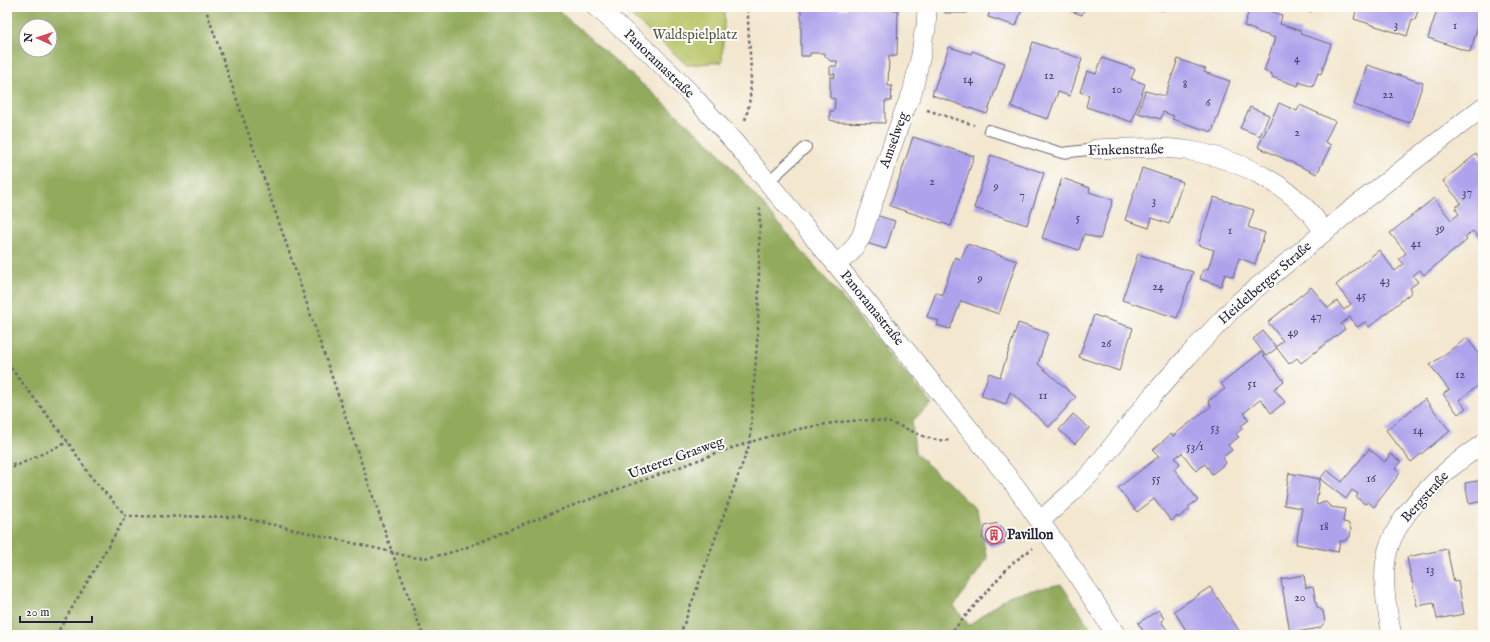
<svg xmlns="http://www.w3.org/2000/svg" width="1490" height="642" font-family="'IM FELL English',serif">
	<rect width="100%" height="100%" fill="#fdfcf7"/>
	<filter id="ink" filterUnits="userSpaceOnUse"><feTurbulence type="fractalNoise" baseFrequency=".025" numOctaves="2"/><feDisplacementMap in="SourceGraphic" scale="8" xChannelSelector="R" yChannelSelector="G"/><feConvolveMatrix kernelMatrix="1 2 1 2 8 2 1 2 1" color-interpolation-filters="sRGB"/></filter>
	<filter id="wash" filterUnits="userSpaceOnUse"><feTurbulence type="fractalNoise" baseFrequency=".012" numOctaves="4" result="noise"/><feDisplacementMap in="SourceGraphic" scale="16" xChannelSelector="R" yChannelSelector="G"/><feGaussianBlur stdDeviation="0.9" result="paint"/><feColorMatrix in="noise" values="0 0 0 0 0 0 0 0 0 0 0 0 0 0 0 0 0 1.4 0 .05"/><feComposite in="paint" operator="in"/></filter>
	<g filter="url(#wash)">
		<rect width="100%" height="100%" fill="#f3e7cf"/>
		<!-- green -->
		<path fill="#b8c567" stroke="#6d7451" d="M621 7H725L722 62 687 65Z"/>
		<!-- forest -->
		<path fill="#92aa5c" stroke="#5a664c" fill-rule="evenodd" d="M7 7H554L714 147 932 404 912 421 915 453 977 510 987 559 954 606 969 625 1010 595 1061 584 1095 635H7ZM26 26H50V50H26Z"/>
		<g id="blocks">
			<!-- building -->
			<g fill="#aea2ec">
				<path d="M801 7H838V9H847V7H864L863 9 898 10 897 56H889L888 86H892L891 101H885V123L835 122V121L830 120V111H834L835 99 830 98V77H835V74H830V66H837V61H830L825 56V53H810V56H801Z"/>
				<path d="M945 7H968L967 13H945Z"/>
				<path d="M991 7H1026L1025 10 1022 9 1016 26 988 17Z"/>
				<path d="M1060 7H1085L1082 15Z"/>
				<path d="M1152 7H1164L1163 11Z"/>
				<path d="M1250 7 1261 11 1262 8 1282 15 1280 24 1301 31 1300 34 1331 44 1321 74 1318 73 1313 87 1299 82 1298 86 1272 77V74L1264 71 1275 38 1255 31V30L1244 26Z"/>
				<path d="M1297 7H1312L1311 12Z"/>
				<path d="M1357 7H1419L1415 20 1412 19 1407 36 1354 19Z"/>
				<path d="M1438 7H1474L1483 10 1470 52 1428 38Z"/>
				<path d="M1033 42 1082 59 1070 96 1058 92 1048 119 1011 107Z"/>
				<path d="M949 47 971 54 972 51 1005 63 987 114 932 95Z"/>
				<path d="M1102 58 1135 69 1131 79 1145 84 1132 122 1086 107 1089 95 1080 92 1087 71 1096 74Z"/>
				<path d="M1178 59 1206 69 1204 72 1230 81 1212 132 1172 119 1174 116 1163 112 1161 119 1138 113 1145 91 1165 96Z"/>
				<path d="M1367 65 1423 83 1410 123 1354 105Z"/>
				<path d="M1279 103 1297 111 1300 105 1335 121 1325 142 1331 145 1317 174 1258 147Z"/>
				<path d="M1250 107 1269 115 1260 136 1240 128Z"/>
				<path d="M913 137 974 156 951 226 890 206Z"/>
				<path d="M1476 154 1483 162V215L1479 218 1483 223 1481 224 1483 227V243L1473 231 1465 237 1467 240 1424 275 1420 270 1413 276 1418 282 1410 288 1412 292 1369 327 1365 322 1357 327 1350 317 1341 324 1345 329 1301 363 1297 358 1289 364 1276 347 1283 341 1268 322 1311 287 1328 308 1337 301 1344 310 1351 304 1336 285 1379 250 1395 271 1404 264 1399 259 1406 253 1390 233 1434 198 1451 220 1459 214 1455 208 1461 203 1443 181Z"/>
				<path d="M991 155 1044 173 1027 225 974 208Z"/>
				<path d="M1142 168 1183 182 1169 224 1152 218 1149 228 1125 220Z"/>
				<path d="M1062 178 1090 188 1089 192 1113 200 1100 239 1084 234 1079 250 1042 238Z"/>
				<path d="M1214 197 1254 210 1248 227 1265 233 1255 264 1239 258 1233 277 1225 274 1221 286 1200 279 1204 267 1208 269 1214 250 1198 245Z"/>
				<path d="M876 215 895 221 886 249 866 243Z"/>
				<path d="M967 244 1017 261 999 314 961 301 950 329 937 325 939 321 927 317 936 292 942 295 955 257 961 259Z"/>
				<path d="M1138 254 1193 272 1177 318 1122 300Z"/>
				<path d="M1094 315 1133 328 1119 371 1079 357Z"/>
				<path d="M1018 323 1048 333 1038 364 1076 397 1049 427 1010 392 1006 404 981 396 989 373 1000 377Z"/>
				<path d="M1263 331 1277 348 1266 356 1253 339Z"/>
				<path d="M1467 338 1483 359V382L1459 400 1466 408 1458 414 1443 394 1449 390 1430 365Z"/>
				<path d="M1261 352 1284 381 1274 389 1285 402 1271 413 1261 399 1244 413 1249 420 1241 426 1243 428 1236 434 1239 437 1228 445 1232 450 1223 457 1226 463 1212 474 1205 464 1196 471 1182 453 1175 458 1180 464 1174 469 1198 500 1188 507 1190 509 1178 518 1177 516 1171 521 1154 499 1137 512 1118 488 1159 456 1153 450 1171 434 1173 436 1211 406 1208 401 1225 389 1221 384Z"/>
				<path d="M1425 399 1450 431 1411 462 1386 430Z"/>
				<path d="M1073 414 1089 428 1075 444 1059 430Z"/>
				<path d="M1369 449 1385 462 1390 454 1401 462 1395 469 1400 473 1374 507 1368 502 1365 504 1356 497 1358 494 1352 490 1346 499 1320 479 1327 470 1342 482Z"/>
				<path d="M1289 473 1320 479 1316 504 1319 505 1321 503 1326 502 1331 507 1345 509 1343 522 1348 523 1351 529 1350 537 1344 541H1340L1338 552 1296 544 1302 508 1284 505Z"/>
				<path d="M1483 480V501L1469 504 1465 483Z"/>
				<path d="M998 523 1007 532 1004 544 991 547 982 538 985 526Z"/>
				<path d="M1447 549 1454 582 1458 581 1464 614 1437 619 1434 603 1417 606 1407 557Z"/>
				<path d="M1304 575 1306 588 1313 587 1317 607 1323 611 1325 622 1320 628 1290 633 1281 579Z"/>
				<path d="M1210 587 1221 603 1242 635H1189L1174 611Z"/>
				<path d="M1159 610 1164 619 1161 621 1167 630 1159 635H1146L1138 623Z"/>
				<path d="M1457 632V635H1445V634Z"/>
			</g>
		</g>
	</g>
	<g filter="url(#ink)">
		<use href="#blocks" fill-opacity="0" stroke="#6b676f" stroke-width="1"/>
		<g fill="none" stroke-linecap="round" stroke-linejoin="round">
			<!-- service casing -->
			<g stroke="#6b676f" stroke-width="12">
				<g id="service">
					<path d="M989 130 1062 153 1096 149"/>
					<path d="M768 182 806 147"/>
				</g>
			</g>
			<!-- minor casing -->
			<g stroke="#6b676f" stroke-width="20">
				<g id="minor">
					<path d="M596 7 650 53 690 93 735 143 836 264 1016 487 1076 573 1116 635"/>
					<path d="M1096 149C1127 148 1160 146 1191 151 1242 160 1297 187 1324 232"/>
					<path d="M836 264 850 253 861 237 903 114 912 93 921 55 924 32 926 30 927 7"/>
					<path d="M1040 521 1070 494 1091 473 1153 395 1188 356 1238 303 1362 201 1483 107"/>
					<path d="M1392 635C1387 610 1382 584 1386 559 1392 516 1448 466 1483 444"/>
				</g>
			</g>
			<!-- path -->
			<g stroke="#6b676f" stroke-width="2.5" stroke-dasharray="3 3" stroke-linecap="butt">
				<path d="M205 7 392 552 423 635"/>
				<path d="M927 110 974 125"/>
				<path d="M745 120C757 84 747 44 748 7"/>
				<path d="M7 363 68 442 91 477 126 516 239 517 392 552C404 556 417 559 430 557 463 552 495 535 526 523 575 504 625 487 674 469 720 452 767 434 815 426 838 422 864 418 887 422 909 427 927 443 950 440"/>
				<path d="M7 460 16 466"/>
				<path d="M7 470 68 442"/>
				<path d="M56 635 126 516"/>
				<path d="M680 635 750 443 758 329 760 208"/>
				<path d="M949 635 1011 564 1033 548"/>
			</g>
			<!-- service -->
			<use href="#service" stroke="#fff" stroke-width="10"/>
			<!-- minor -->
			<use href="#minor" stroke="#fff" stroke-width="19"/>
		</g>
	</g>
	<!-- icons -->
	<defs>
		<g id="building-ring" transform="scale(0.9)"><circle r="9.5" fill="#fdfcf7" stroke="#d1495b" stroke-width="1.5"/><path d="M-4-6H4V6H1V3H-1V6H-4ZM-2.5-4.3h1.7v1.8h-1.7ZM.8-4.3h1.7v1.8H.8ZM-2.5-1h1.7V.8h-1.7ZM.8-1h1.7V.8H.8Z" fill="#d1495b"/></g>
	</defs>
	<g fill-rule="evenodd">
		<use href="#building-ring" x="994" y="535"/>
	</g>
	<g text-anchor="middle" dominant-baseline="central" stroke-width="4" stroke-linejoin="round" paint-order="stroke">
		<!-- number labels -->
		<g font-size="12" fill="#454267">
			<text x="1396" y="24">3</text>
			<text x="1455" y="25">1</text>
			<text x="1297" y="58">4</text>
			<text x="1049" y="75">12</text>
			<text x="968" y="79">14</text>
			<text x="1185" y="84">8</text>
			<text x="1117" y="89">10</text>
			<text x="1388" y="94">22</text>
			<text x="1208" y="102">6</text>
			<text x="1297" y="132">2</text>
			<text x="932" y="181">2</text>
			<text x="996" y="186">9</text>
			<text x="1467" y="192">37</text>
			<text x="1022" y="195">7</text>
			<text x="1154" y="200">3</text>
			<text x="1078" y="217">5</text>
			<text x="1440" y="228">39</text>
			<text x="1230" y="230">1</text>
			<text x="1416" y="243">41</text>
			<text x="980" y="278">9</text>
			<text x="1385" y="280">43</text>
			<text x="1158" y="286">24</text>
			<text x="1361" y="295">45</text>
			<text x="1316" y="316">47</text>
			<text x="1293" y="332">49</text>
			<text x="1106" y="343">26</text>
			<text x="1460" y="374">12</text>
			<text x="1252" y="383">51</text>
			<text x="1043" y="395">11</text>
			<text x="1215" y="427">53</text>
			<text x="1418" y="430">14</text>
			<text x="1195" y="446">53/1</text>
			<text x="1156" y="478">55</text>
			<text x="1371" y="478">16</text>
			<text x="1324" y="526">18</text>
			<text x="1430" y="569">13</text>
			<text x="1300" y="597">20</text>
		</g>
		<!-- park labels -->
		<g font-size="14" fill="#565b4a" stroke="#fdfcf7">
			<text x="695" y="35">Waldspielplatz</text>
		</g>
		<!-- street labels -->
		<g font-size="14" fill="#22223b" stroke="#fdfcf7">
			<text transform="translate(659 64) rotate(44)">Panoramastraße</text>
			<text transform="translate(894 140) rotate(-70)">Amselweg</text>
			<text transform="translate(1126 150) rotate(-1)">Finkenstraße</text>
			<text transform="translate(1265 283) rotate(-41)">Heidelberger Straße</text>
			<text transform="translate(872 308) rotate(51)">Panoramastraße</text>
			<text transform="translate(676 458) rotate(-20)">Unterer Grasweg</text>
			<text transform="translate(1425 497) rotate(-48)">Bergstraße</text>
		</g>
		<!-- poi labels -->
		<g font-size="14" font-weight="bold" fill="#22223b" stroke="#fdfcf7" text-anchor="start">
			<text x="1007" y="535">Pavillon</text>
		</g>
	</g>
	<!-- margin -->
	<rect width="1490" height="642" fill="none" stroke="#fdfcf7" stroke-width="24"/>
	<!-- north arrow -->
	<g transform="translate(38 38) rotate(273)"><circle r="19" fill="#fdfcf7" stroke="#a5a5ac"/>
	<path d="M0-3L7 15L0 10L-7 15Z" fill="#d1495b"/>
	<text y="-6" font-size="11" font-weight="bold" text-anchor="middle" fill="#22223b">N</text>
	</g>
	<!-- scale -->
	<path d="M20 616v6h72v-6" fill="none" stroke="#22223b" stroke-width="2"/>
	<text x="26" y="616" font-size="12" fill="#22223b" stroke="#fdfcf7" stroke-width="3" paint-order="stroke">20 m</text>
</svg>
